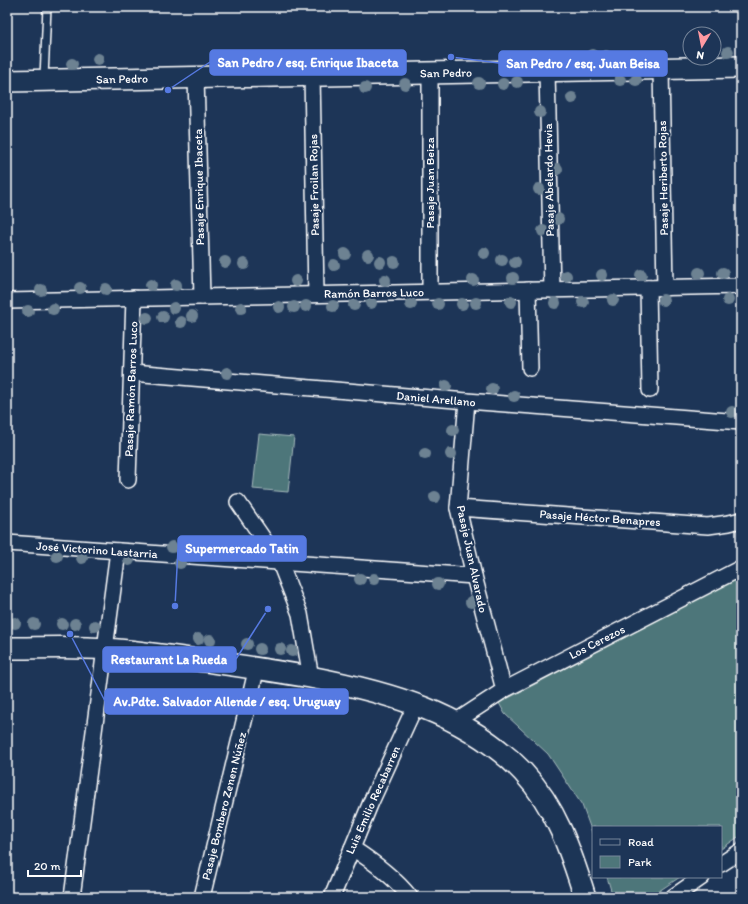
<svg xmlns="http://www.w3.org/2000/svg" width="748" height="904" font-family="Itim,sans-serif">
	<rect width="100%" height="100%" fill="#1d3557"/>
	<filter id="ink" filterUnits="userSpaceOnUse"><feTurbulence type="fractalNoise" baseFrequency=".025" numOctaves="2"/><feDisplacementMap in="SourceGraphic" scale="8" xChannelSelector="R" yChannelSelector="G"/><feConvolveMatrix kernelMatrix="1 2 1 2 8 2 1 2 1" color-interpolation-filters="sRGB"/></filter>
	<g filter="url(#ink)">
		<!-- green -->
		<g fill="#4e767a" stroke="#a6babc">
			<path d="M259 434 294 437 288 492 253 489Z"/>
			<path d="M741 576V835L721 849V827H593V835L582 805 548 754 505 714 499 703Z"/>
			<path d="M607 877H680L650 897H613Z"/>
		</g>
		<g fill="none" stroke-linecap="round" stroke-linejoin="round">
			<!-- lane casing -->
			<g stroke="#fff" stroke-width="10">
				<path id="lane" d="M44 78 47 7"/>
			</g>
			<!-- street casing -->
			<g stroke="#fff" stroke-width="18">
				<g id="street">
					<path d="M661 69 665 288"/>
					<path d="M547 71 552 290"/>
					<path d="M312 75 316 294"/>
					<path d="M196 77 202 297"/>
					<path d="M648 288 650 390"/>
					<path d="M528 290 530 368"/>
					<path d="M430 292V73"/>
					<path d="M7 301 741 286"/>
					<path d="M132 373 467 401 741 422"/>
					<path d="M467 401 458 508 474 576 504 690"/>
					<path d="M128 480 134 298"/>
					<path d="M238 502 280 563 300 614 311 678"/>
					<path d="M458 508 708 526 729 523 741 520"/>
					<path d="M7 543 474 576"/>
					<path d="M455 722 504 690 741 568"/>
					<path d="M352 848C374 862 394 877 410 897"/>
					<path d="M721 864 741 851"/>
					<path d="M72 897 118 551"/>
					<path d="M202 897 257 667"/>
					<path d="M332 897 371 802 416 704"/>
					<path d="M673 897 702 877"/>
				</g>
			</g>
			<!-- secondary casing -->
			<g stroke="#fff" stroke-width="24">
				<g id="secondary">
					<path d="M7 81 741 67"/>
					<path d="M7 648C40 648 74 646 107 649 144 652 182 658 219 663 250 667 280 672 310 677 388 692 466 713 523 772 556 807 571 852 585 897"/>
				</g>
			</g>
			<!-- lane -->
			<use href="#lane" stroke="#1d3557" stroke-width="7"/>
			<!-- street -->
			<use href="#street" stroke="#1d3557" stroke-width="15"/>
			<!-- secondary -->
			<use href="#secondary" stroke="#1d3557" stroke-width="21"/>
		</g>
		<!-- trees -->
		<g fill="#6d8292">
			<circle cx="728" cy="52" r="6"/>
			<circle cx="592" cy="55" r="6"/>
			<circle cx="606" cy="56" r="6"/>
			<circle cx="98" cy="59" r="6"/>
			<circle cx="72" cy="64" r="6"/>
			<circle cx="620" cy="80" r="6"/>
			<circle cx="636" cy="80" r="6"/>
			<circle cx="517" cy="82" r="6"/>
			<circle cx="479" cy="83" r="6"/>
			<circle cx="405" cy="84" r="6"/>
			<circle cx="503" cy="84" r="6"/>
			<circle cx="365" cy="88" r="6"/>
			<circle cx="572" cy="98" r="6"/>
			<circle cx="540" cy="112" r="6"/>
			<circle cx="557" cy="169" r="6"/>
			<circle cx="539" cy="189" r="6"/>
			<circle cx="558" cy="219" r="6"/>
			<circle cx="543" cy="231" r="6"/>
			<circle cx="484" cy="253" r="6"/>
			<circle cx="345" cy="254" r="6"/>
			<circle cx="368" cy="255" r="6"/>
			<circle cx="502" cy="260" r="6"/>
			<circle cx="225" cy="262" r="6"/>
			<circle cx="380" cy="262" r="6"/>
			<circle cx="394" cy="262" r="6"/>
			<circle cx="515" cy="262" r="6"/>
			<circle cx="244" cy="264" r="6"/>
			<circle cx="334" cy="265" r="6"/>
			<circle cx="699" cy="273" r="6"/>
			<circle cx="723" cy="273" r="6"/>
			<circle cx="602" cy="275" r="6"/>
			<circle cx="641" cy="275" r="6"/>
			<circle cx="566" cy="276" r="6"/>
			<circle cx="513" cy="278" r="6"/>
			<circle cx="385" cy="280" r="6"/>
			<circle cx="473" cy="280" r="6"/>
			<circle cx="296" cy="281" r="6"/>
			<circle cx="151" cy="285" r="6"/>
			<circle cx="176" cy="285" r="6"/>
			<circle cx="80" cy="288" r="6"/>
			<circle cx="106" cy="289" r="6"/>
			<circle cx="41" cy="290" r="6"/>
			<circle cx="613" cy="300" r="6"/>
			<circle cx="663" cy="300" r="6"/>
			<circle cx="728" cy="300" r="6"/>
			<circle cx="511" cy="302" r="6"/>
			<circle cx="583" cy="302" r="6"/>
			<circle cx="371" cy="303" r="6"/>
			<circle cx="476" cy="303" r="6"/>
			<circle cx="555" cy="303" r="6"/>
			<circle cx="411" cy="304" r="6"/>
			<circle cx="438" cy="304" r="6"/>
			<circle cx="462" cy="304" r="6"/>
			<circle cx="354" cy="305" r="6"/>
			<circle cx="306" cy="306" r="6"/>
			<circle cx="333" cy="306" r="6"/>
			<circle cx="279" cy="307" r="6"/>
			<circle cx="294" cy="307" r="6"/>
			<circle cx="174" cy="308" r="6"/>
			<circle cx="241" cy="308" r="6"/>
			<circle cx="53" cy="309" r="6"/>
			<circle cx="28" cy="311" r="6"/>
			<circle cx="192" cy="316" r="6"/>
			<circle cx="163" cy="317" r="6"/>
			<circle cx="147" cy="318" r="6"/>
			<circle cx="181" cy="322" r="6"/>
			<circle cx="227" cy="373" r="6"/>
			<circle cx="446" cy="386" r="6"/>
			<circle cx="492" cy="389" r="6"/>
			<circle cx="514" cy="396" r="6"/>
			<circle cx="732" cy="412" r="6"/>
			<circle cx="453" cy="430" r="6"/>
			<circle cx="425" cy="454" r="6"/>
			<circle cx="451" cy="454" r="6"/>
			<circle cx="435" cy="497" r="6"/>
			<circle cx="172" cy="547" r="6"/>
			<circle cx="57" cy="556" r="6"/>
			<circle cx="82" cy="558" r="6"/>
			<circle cx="129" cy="560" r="6"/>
			<circle cx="180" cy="563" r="6"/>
			<circle cx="360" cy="579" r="6"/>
			<circle cx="374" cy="579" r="6"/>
			<circle cx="438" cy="584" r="6"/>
			<circle cx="471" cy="602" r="6"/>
			<circle cx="15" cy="623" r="6"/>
			<circle cx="34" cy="624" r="6"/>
			<circle cx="62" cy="624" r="6"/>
			<circle cx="75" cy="624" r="6"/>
			<circle cx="95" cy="626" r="6"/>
			<circle cx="198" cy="639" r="6"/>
			<circle cx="210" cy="640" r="6"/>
			<circle cx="247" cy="644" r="6"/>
			<circle cx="260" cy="649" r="6"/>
			<circle cx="280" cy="649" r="6"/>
			<circle cx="292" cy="651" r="6"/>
		</g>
	</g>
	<g text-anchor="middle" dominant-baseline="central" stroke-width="4" stroke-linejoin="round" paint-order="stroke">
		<!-- street labels -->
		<g font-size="12" fill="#fff" stroke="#1d3557">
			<text transform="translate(446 73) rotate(-1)">San Pedro</text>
			<text transform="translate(122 79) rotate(-1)">San Pedro</text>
			<text transform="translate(663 178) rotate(-91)">Pasaje Heriberto Rojas</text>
			<text transform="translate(549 180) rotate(-91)">Pasaje Abelardo Hevia</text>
			<text transform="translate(430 183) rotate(-90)">Pasaje Juan Beiza</text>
			<text transform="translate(314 185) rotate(-91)">Pasaje Froilan Rojas</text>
			<text transform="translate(199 187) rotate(-91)">Pasaje Enrique Ibaceta</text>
			<text transform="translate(374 293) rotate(-1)">Ramón Barros Luco</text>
			<text transform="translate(131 389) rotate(-88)">Pasaje Ramón Barros Luco</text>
			<text transform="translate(436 399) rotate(5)">Daniel Arellano</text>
			<text transform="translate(600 518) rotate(4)">Pasaje Héctor Benapres</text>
			<text transform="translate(97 550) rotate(4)">José Victorino Lastarria</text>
			<text transform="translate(472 559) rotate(78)">Pasaje Juan Alvarado</text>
			<text transform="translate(597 642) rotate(-27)">Los Cerezos</text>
			<text transform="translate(373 800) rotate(-66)">Luis Emilio Recabarren</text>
			<text transform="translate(224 806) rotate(-76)">Pasaje Bombero Zenen Núñez</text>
		</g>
	</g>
	<!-- callouts -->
	<path fill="none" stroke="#567ae2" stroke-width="1.5" d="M168 90L210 62M451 57L499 63M175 606L178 549M268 609L236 659M70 634L105 701"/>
	<g fill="#567ae2" stroke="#1d3557" stroke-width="1.5">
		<circle cx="168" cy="90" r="4"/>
		<circle cx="451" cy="57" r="4"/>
		<circle cx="175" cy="606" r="4"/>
		<circle cx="268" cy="609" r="4"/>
		<circle cx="70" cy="634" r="4"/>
	</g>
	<g fill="#567ae2" stroke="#567ae2" stroke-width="1.5">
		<rect x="210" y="50" width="196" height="25" rx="4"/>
		<rect x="499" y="51" width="168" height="25" rx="4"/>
		<rect x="178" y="536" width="128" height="25" rx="4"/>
		<rect x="103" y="647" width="133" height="25" rx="4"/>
		<rect x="105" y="689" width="243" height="25" rx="4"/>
	</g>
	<g font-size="13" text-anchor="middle" font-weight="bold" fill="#fff">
		<text x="308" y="67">San Pedro / esq. Enrique Ibaceta</text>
		<text x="583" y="68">San Pedro / esq. Juan Beisa</text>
		<text x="242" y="553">Supermercado Tatin</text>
		<text x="169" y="664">Restaurant La Rueda</text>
		<text x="227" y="706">Av.Pdte. Salvador Allende / esq. Uruguay</text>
	</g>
	<!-- margin -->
	<rect width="748" height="904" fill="none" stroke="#1d3557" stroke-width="24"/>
	<rect x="12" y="12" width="724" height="880" fill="none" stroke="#fff" stroke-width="1.5" filter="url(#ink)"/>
	<!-- legend -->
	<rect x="592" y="826" width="130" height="52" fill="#1d3557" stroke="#77869a"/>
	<rect x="600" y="839" width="20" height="6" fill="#1d3557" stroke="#77869a"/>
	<text x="628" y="846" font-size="12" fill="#ffffff">Road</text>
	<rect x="600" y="856" width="20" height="12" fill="#4e767a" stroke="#77869a"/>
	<text x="628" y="866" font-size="12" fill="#ffffff">Park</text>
	<!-- north arrow -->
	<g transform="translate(702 46) rotate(190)"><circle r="19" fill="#1d3557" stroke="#77869a"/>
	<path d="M0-3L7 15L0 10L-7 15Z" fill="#ff9aa2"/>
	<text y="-6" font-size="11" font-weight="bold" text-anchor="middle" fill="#ffffff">N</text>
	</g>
	<!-- scale -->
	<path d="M28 870v6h53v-6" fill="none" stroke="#ffffff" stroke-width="2"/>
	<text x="34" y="870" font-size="12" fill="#ffffff" stroke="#1d3557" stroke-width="3" paint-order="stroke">20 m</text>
</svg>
